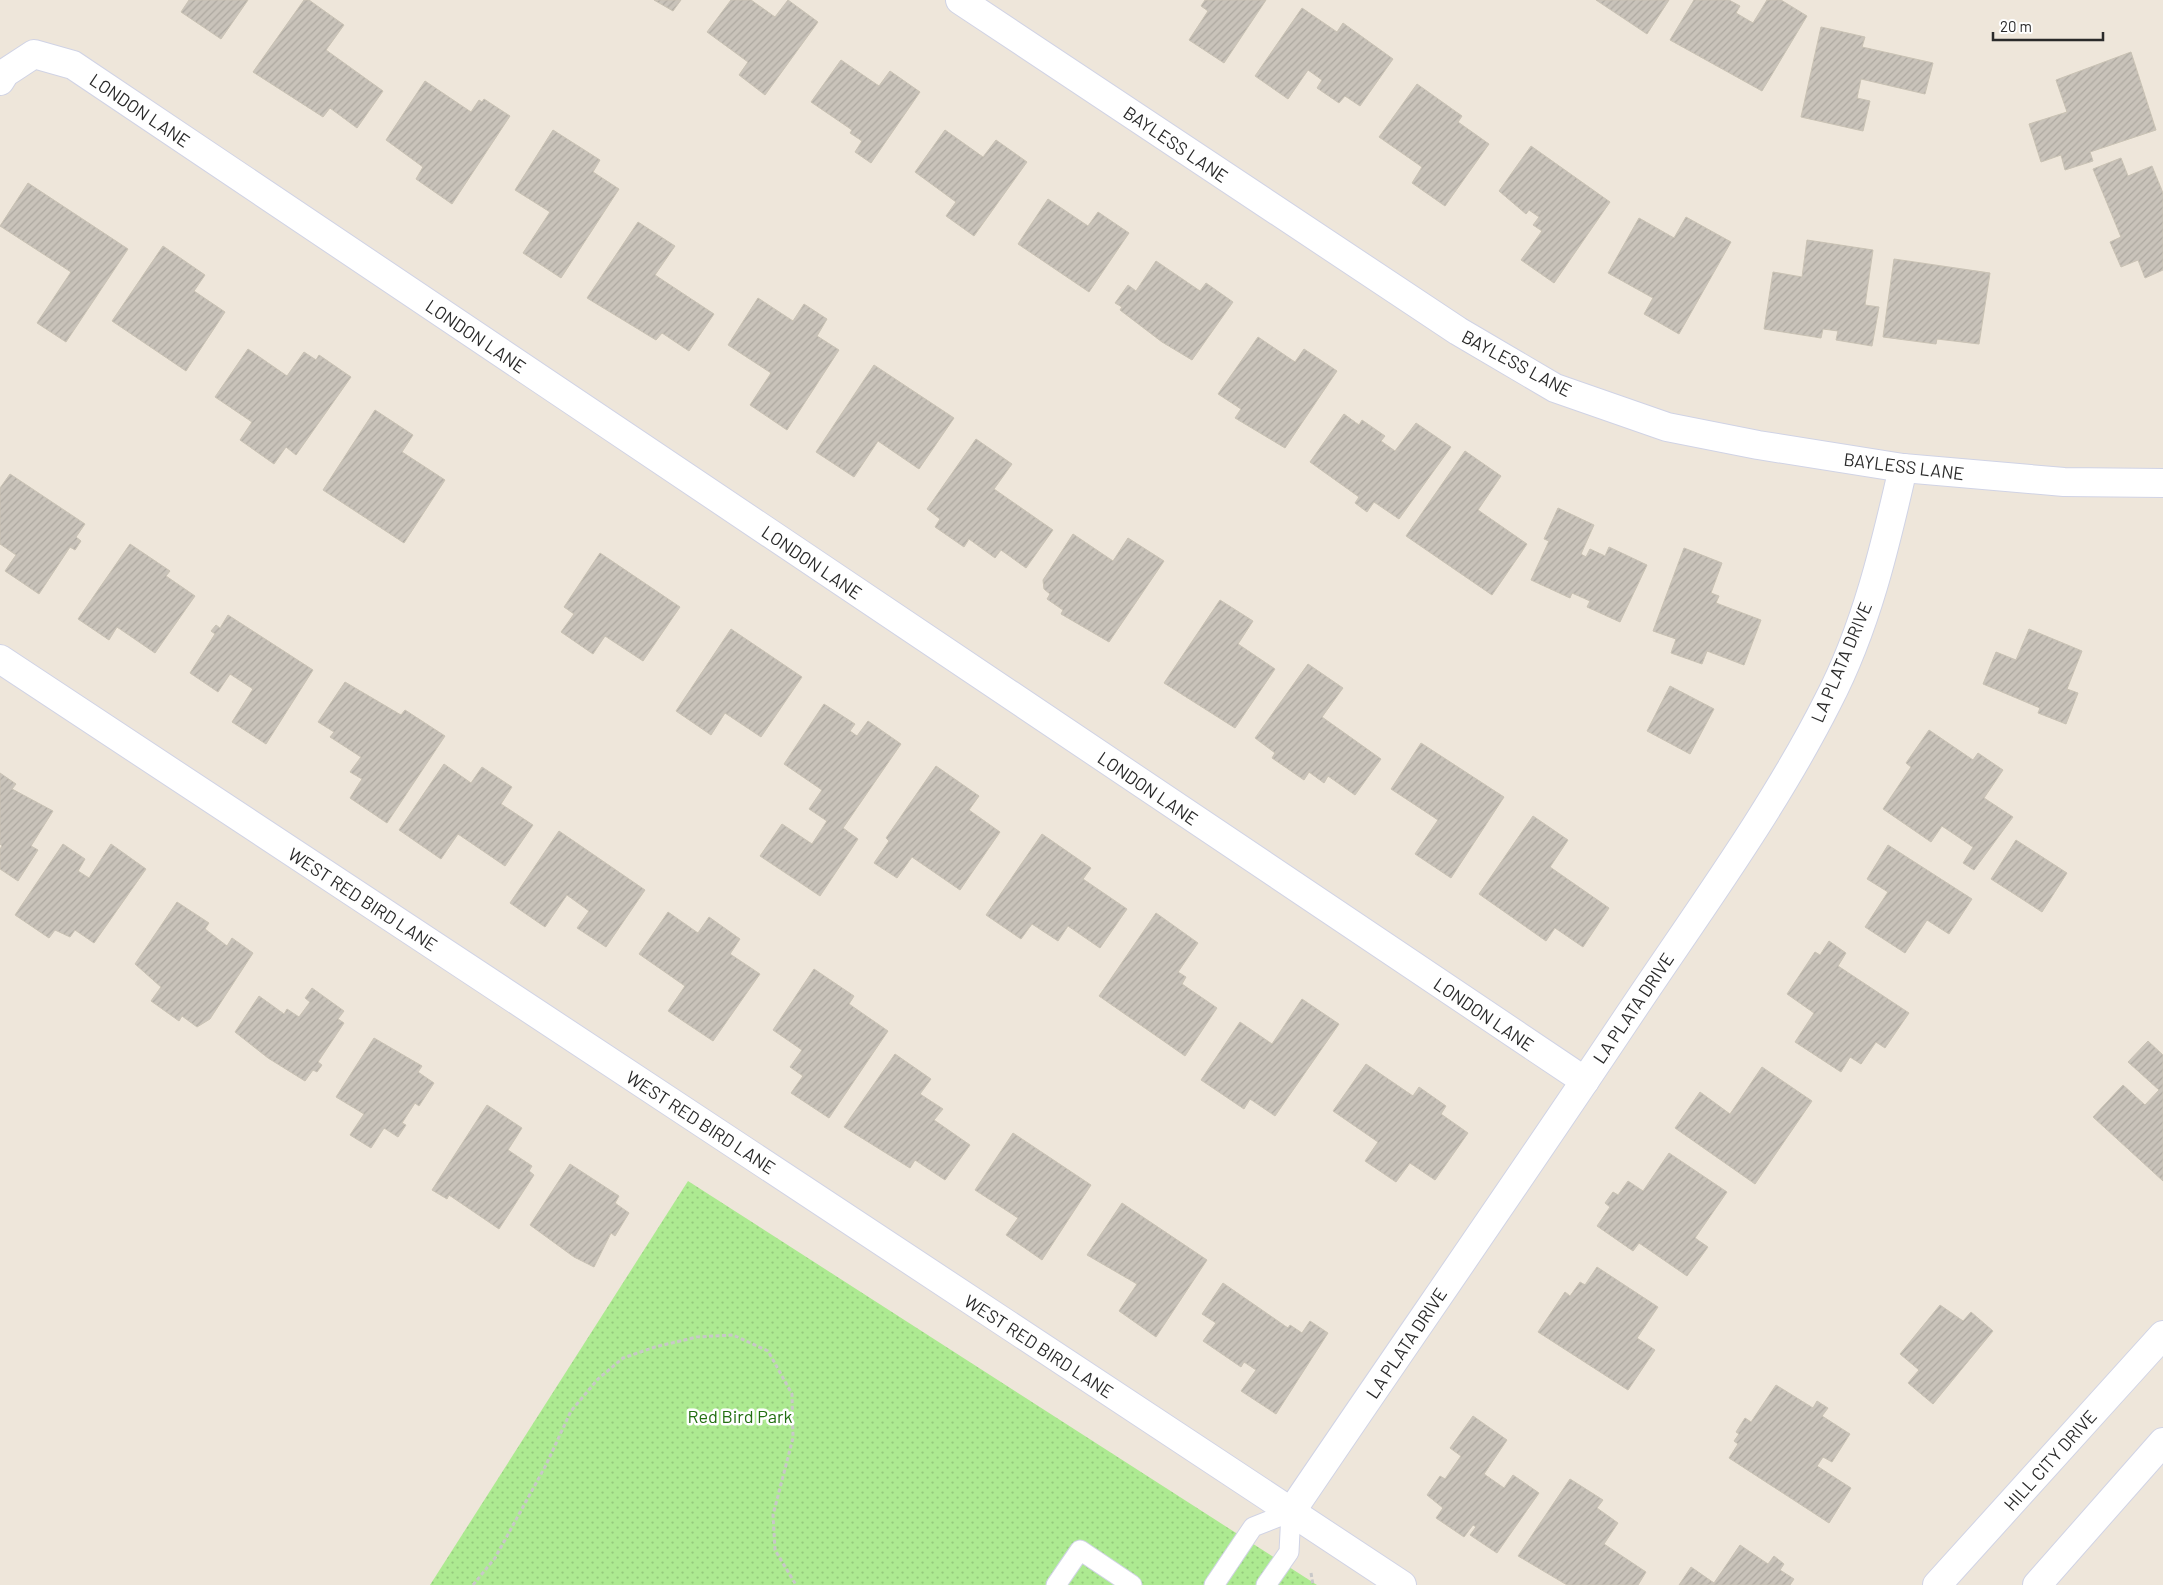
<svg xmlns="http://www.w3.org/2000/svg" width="2163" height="1585" font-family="Barlow,sans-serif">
	<defs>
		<pattern id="grass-dots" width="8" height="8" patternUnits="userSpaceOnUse" patternTransform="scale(1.25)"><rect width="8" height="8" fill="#adea91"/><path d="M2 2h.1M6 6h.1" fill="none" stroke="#95c97d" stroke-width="1.8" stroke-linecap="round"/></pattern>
		<pattern id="building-hatch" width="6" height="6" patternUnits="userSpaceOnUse" patternTransform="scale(1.25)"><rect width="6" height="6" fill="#c9c3ba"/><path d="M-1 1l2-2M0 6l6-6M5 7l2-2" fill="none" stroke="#ada8a0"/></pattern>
	</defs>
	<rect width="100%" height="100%" fill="#eee6da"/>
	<!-- grass -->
	<path fill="url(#grass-dots)" d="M688 1181 1317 1585H430Z"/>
	<!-- building -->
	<g fill="url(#building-hatch)" stroke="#c9c2b4">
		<path d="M189 0H248L221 39 181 12Z"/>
		<path d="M304 0H309L344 25 326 50 383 91 357 128 330 108 323 117 253 72Z"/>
		<path d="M654 0H681L673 11Z"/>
		<path d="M731 0H751L775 17 788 0 818 22 765 95 739 75 748 62 707 32Z"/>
		<path d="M1205 0H1266L1224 63 1189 40 1208 11 1201 6Z"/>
		<path d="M1596 0H1669L1647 34Z"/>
		<path d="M1694 0H1729L1740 6 1736 13 1753 23 1767 0H1781L1807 16 1762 91 1670 40Z"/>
		<path d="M1302 8 1337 32 1343 23 1393 59 1360 106 1345 96 1339 103 1317 88 1322 80 1308 70 1288 99 1255 76Z"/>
		<path d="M1821 27 1865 37 1862 47 1933 63 1925 94 1861 79 1857 98 1870 101 1863 131 1801 117Z"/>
		<path d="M2131 52 2156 130 2090 152 2093 161 2065 170 2061 155 2041 162 2029 124 2067 112 2056 80Z"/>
		<path d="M841 60 879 86 890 71 920 92 871 163 855 152 862 141 850 133 852 130 811 102Z"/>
		<path d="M425 81 471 112 479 100 482 102 484 99 510 116 452 204 416 179 423 167 386 140Z"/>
		<path d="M1417 84 1462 116 1458 122 1489 144 1445 206 1412 183 1422 167 1379 137Z"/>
		<path d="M553 130 600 160 593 172 619 189 561 278 523 253 550 212 515 190Z"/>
		<path d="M945 130 983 157 996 140 1027 162 974 236 946 216 956 202 915 172Z"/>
		<path d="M1531 146 1610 202 1554 283 1521 260 1542 231 1533 225 1539 217 1529 210 1526 214 1499 191Z"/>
		<path d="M2121 158 2128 176 2152 166 2163 193V270L2145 278 2138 260 2121 267 2110 242 2121 237 2093 169Z"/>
		<path d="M28 183 128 249 66 342 37 323 71 272 0 226Z"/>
		<path d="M1048 199 1088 226 1098 212 1129 233 1089 292 1018 244Z"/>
		<path d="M1686 217 1731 242 1679 334 1644 314 1653 298 1608 273 1639 218 1674 238Z"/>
		<path d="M638 222 675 246 655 275 714 314 689 351 662 333 656 340 587 298Z"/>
		<path d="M1807 240 1873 250 1865 305 1879 307 1872 346 1836 340 1838 331 1823 329 1821 338 1764 329 1773 272 1802 277Z"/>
		<path d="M163 246 205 275 194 291 225 312 186 371 112 321Z"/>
		<path d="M1894 259 1990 273 1979 344 1937 339 1936 344 1883 337Z"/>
		<path d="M1156 261 1200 291 1206 283 1233 302 1192 360 1162 342 1120 310 1122 307 1115 303 1128 285 1136 291Z"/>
		<path d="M758 298 793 321 804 304 827 319 817 336 839 350 787 430 750 405 771 373 728 345Z"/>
		<path d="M1258 337 1295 362 1304 349 1337 371 1285 448 1235 418 1241 409 1218 394Z"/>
		<path d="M248 349 287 376 304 352 316 360 319 355 351 377 296 455 286 447 274 464 240 440 252 422 215 397Z"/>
		<path d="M874 365 954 418 919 469 878 441 854 477 816 452Z"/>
		<path d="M375 410 413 435 402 452 445 480 404 543 323 490Z"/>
		<path d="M1344 414 1359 425 1362 420 1385 436 1381 441 1395 451 1416 423 1451 447 1399 519 1374 502 1367 512 1355 503 1359 497 1310 462Z"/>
		<path d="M976 439 1012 464 994 489 1053 530 1026 568 1001 550 995 558 969 539 964 547 935 527 940 519 927 509Z"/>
		<path d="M1465 451 1501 476 1478 510 1527 544 1492 595 1406 536Z"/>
		<path d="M10 474 85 524 76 537 81 541 75 550 70 547 39 594 5 571 16 555 0 544V488Z"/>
		<path d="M1558 508 1594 525 1581 554 1586 557 1590 549 1605 556 1609 547 1647 565 1620 622 1587 607 1590 601 1572 593 1570 598 1531 580 1549 541 1544 539Z"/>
		<path d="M1073 534 1113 561 1128 538 1164 561 1109 642 1061 614 1063 610 1047 599 1050 594 1044 589 1043 580Z"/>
		<path d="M130 544 170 571 166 576 195 596 155 653 117 627 109 640 78 619Z"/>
		<path d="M1684 548 1722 563 1711 593 1719 596 1716 603 1761 620 1744 665 1707 651 1702 664 1671 653 1676 639 1653 631Z"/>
		<path d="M600 553 680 607 643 661 605 636 593 654 561 632 574 614 564 607Z"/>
		<path d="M1220 600 1253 621 1238 644 1275 669 1235 728 1164 683Z"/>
		<path d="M228 615 313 670 266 744 232 722 253 689 230 674 218 692 190 673 215 634 211 631 216 625 220 628Z"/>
		<path d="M731 629 802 677 761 737 725 713 711 735 676 711Z"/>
		<path d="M2029 629 2082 651 2067 689 2078 693 2066 724 2038 713 2040 708 1983 684 1996 652 2016 660Z"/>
		<path d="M1308 664 1343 688 1322 717 1381 759 1355 795 1328 776 1324 783 1309 772 1304 780 1272 758 1275 753 1255 738Z"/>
		<path d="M345 682 401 715 405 710 445 736 387 823 350 798 362 779 350 772 361 757 330 737 334 732 318 722Z"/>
		<path d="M1670 686 1714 709 1690 754 1647 731Z"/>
		<path d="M824 704 855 724 850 731 857 736 868 721 901 744 843 828 858 839 820 896 760 856 782 824 812 844 827 821 809 809 822 790 784 764Z"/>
		<path d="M1929 730 1973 760 1978 753 2003 770 1984 798 2013 817 1974 870 1963 863 1973 847 1942 826 1931 842 1883 809 1911 767 1906 763Z"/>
		<path d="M1421 743 1504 797 1451 878 1415 854 1438 820 1391 789Z"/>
		<path d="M444 764 471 783 482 767 512 787 501 804 533 825 505 866 458 834 441 859 399 830Z"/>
		<path d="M936 766 979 796 969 810 1000 832 960 890 912 857 897 878 874 863 889 841 886 838Z"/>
		<path d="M0 773 16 784 12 789 53 811 31 846 38 850 18 881 0 869V849L2 846 0 844Z"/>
		<path d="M1533 816 1568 840 1550 867 1609 908 1583 947 1555 928 1546 941 1479 894Z"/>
		<path d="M559 831 645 890 606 947 577 928 589 911 567 895 545 927 510 903Z"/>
		<path d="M1042 834 1091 868 1083 879 1127 909 1100 948 1068 926 1058 941 1032 924 1021 939 986 915Z"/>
		<path d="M2016 840 2067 873 2042 912 1991 879Z"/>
		<path d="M63 844 85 859 78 871 89 878 111 844 146 869 94 943 75 930 70 937 55 930 49 938 15 915Z"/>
		<path d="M1888 845 1972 899 1949 934 1927 920 1905 953 1865 927 1888 892 1867 879Z"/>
		<path d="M177 902 209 923 205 929 227 946 232 938 253 953 210 1019 197 1027 182 1016 179 1021 151 1001 161 987 135 964Z"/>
		<path d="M668 912 698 933 709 917 740 939 730 954 760 974 713 1041 668 1011 685 986 639 954Z"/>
		<path d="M1156 913 1198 943 1178 972 1186 977 1182 984 1217 1008 1185 1056 1099 996Z"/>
		<path d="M1829 941 1846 953 1838 966 1909 1013 1885 1048 1876 1042 1861 1064 1850 1057 1841 1072 1795 1042 1814 1013 1787 994 1815 952 1820 955Z"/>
		<path d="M814 969 854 996 849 1004 888 1031 829 1118 791 1093 803 1076 790 1067 802 1050 773 1030Z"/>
		<path d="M312 988 344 1011 338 1019 344 1023 318 1062 322 1065 317 1072 313 1070 305 1081 268 1058 235 1032 259 996 284 1014 287 1009 299 1017 310 1002 305 998Z"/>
		<path d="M1302 999 1339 1024 1275 1116 1250 1099 1244 1109 1201 1080 1240 1022 1272 1044Z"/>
		<path d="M374 1038 422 1066 418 1072 434 1083 419 1106 415 1103 402 1123 406 1125 398 1137 384 1128 371 1148 350 1135 364 1114 336 1097Z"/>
		<path d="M2148 1041 2163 1055V1181L2093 1117 2123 1085 2145 1105 2159 1090 2128 1062Z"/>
		<path d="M895 1054 931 1079 920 1094 943 1109 934 1120 970 1145 945 1180 915 1160 910 1168 844 1127Z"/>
		<path d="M1366 1064 1413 1096 1419 1087 1446 1106 1441 1114 1468 1133 1435 1180 1410 1163 1396 1182 1365 1161 1378 1142 1333 1111Z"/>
		<path d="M1762 1067 1812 1101 1755 1184 1675 1128 1700 1092 1730 1114Z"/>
		<path d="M487 1105 522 1128 508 1150 532 1166 529 1171 534 1175 499 1229 449 1195 447 1199 432 1190Z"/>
		<path d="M1013 1133 1091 1185 1042 1260 1006 1235 1018 1218 975 1190Z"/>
		<path d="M1669 1153 1727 1192 1695 1238 1708 1247 1687 1276 1639 1243 1633 1251 1597 1226 1610 1207 1605 1203 1613 1192 1618 1195 1628 1181 1643 1191Z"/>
		<path d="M570 1164 619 1196 615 1203 629 1213 615 1236 611 1233 594 1267 574 1257 530 1225Z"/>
		<path d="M1122 1203 1207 1260 1156 1337 1119 1311 1137 1284 1087 1255Z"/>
		<path d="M1597 1267 1658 1307 1637 1338 1655 1350 1628 1390 1538 1332 1565 1292 1570 1296 1580 1282 1585 1285Z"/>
		<path d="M1223 1283 1288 1328 1290 1325 1302 1333 1310 1321 1328 1333 1276 1414 1241 1391 1256 1370 1244 1362 1241 1367 1203 1341 1216 1323 1202 1314Z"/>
		<path d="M1940 1305 1963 1321 1971 1312 1993 1331 1933 1404 1908 1383 1919 1370 1900 1354Z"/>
		<path d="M1776 1385 1813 1408 1817 1401 1828 1408 1822 1416 1850 1434 1832 1462 1823 1457 1817 1466 1851 1488 1829 1523 1729 1458 1738 1444 1734 1441 1739 1434 1736 1432 1745 1418 1751 1422Z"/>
		<path d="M1473 1416 1507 1440 1484 1474 1504 1488 1513 1475 1539 1493 1497 1553 1470 1535 1476 1527 1473 1525 1464 1537 1436 1518 1443 1508 1427 1495 1440 1476 1445 1479 1461 1456 1450 1448Z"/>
		<path d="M1570 1479 1603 1500 1597 1508 1618 1523 1604 1544 1646 1572 1638 1585H1567L1518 1556Z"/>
		<path d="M1740 1545 1768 1564 1774 1556 1784 1564 1780 1570 1794 1579 1790 1585H1679L1691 1567 1714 1583Z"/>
	</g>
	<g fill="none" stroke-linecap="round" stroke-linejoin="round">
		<!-- lane casing -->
		<g stroke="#d0d3e5" stroke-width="21">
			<g id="lane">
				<path d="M1056 1585 1080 1550 1132 1585"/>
				<path d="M1214 1585 1253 1527 1291 1512 1289 1552 1266 1585"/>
			</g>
		</g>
		<!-- street casing -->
		<g stroke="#d0d3e5" stroke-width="30">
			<g id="street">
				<path d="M960 0 1458 331 1555 388 1667 427 1758 445 1903 468 2064 482 2163 483"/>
				<path d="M0 81 5 73 34 54 73 65 1585 1081"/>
				<path d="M1291 1512C1402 1348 1515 1186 1625 1021 1694 917 1772 812 1828 701 1866 628 1885 547 1903 468"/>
			</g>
		</g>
		<!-- secondary casing -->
		<g stroke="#d0d3e5" stroke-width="30">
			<g id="secondary">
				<path d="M0 659 1402 1585"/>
				<path d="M1937 1585 2163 1335"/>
				<path d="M2037 1585 2163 1442"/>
			</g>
		</g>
		<!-- path -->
		<g stroke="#c8c8c8" stroke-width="3" stroke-dasharray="4 2.5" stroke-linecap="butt">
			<path d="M1311 1573 1313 1585"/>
			<path d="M473 1585 495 1558 546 1465 571 1411 598 1379 623 1358 655 1347 697 1337 733 1335 768 1351 792 1394 793 1438 773 1515 775 1550 796 1585"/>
		</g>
		<!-- lane -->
		<use href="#lane" stroke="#fff" stroke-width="19"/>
		<!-- street -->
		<use href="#street" stroke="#fff" stroke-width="28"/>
		<!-- secondary -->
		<use href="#secondary" stroke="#fff" stroke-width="28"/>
	</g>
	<g text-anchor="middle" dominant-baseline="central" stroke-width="5" stroke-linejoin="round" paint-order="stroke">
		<!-- street labels -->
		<g font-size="18" fill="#2a2a2a" stroke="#fff">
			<text transform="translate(140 110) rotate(34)">LONDON LANE</text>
			<text transform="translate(1176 144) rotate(34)">BAYLESS LANE</text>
			<text transform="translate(476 336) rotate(34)">LONDON LANE</text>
			<text transform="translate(1517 363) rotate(28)">BAYLESS LANE</text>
			<text transform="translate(1904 466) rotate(7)">BAYLESS LANE</text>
			<text transform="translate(812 562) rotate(34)">LONDON LANE</text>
			<text transform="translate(1841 662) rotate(-67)">LA PLATA DRIVE</text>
			<text transform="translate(1148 788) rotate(34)">LONDON LANE</text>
			<text transform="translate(363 899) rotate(33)">WEST RED BIRD LANE</text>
			<text transform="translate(1633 1008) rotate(-56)">LA PLATA DRIVE</text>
			<text transform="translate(1484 1014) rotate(34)">LONDON LANE</text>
			<text transform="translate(701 1122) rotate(33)">WEST RED BIRD LANE</text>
			<text transform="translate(1406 1343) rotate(-56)">LA PLATA DRIVE</text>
			<text transform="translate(1039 1346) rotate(33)">WEST RED BIRD LANE</text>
			<text transform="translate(2050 1460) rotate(-48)">HILL CITY DRIVE</text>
		</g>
		<!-- park labels -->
		<g font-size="18" fill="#236f12" stroke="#fff">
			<text x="740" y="1416">Red Bird Park</text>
		</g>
	</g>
	<!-- scale -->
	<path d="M1993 32v8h110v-8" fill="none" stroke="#2a2a2a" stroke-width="2.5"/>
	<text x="2000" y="32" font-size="15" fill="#2a2a2a" stroke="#ffffff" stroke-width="4" paint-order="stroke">20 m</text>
</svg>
